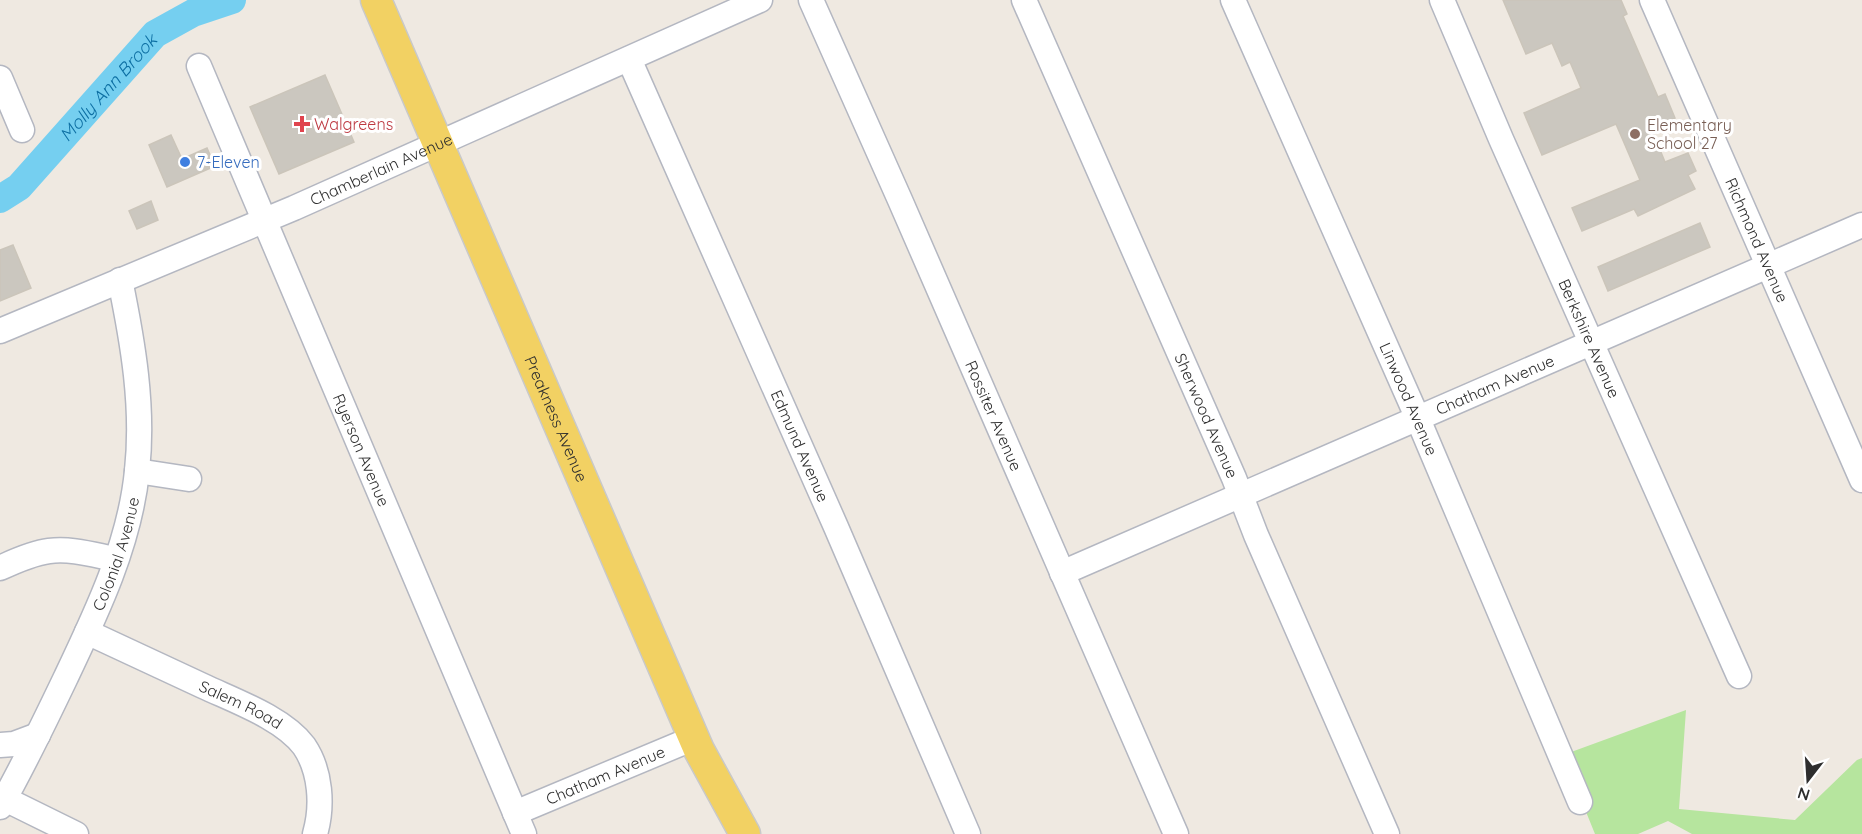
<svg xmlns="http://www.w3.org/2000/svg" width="1862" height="834" font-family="Quicksand,sans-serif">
	<rect width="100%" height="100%" fill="#efe9e1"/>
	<!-- green -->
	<path fill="#b6e59e" d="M1686 710 1679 809 1795 820 1857 760 1862 758V834H1692L1668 821 1638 834H1595L1563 755Z"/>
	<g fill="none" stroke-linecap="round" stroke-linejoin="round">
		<!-- river -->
		<path stroke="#75cff0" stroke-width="28" id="s1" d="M0 199 19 187 155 34 193 13 232 0"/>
	</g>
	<!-- building -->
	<g fill="#cbc7bf" stroke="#cbc5ba" stroke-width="1.5">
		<path d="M1503 0H1621L1627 14 1623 16 1658 97 1665 94 1675 118 1651 128 1665 162 1688 153 1696 171 1688 175 1695 189 1638 216 1634 209 1582 231 1572 208 1640 180 1616 124 1542 155 1524 113 1581 88 1570 62 1562 66 1552 43 1526 54Z"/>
		<path d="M325 75 354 142 279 174 250 107Z"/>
		<path d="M171 135 182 159 207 148 215 166 167 187 149 145Z"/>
		<path d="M151 201 158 220 137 229 129 211Z"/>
		<path d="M1700 223 1710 247 1608 291 1598 267Z"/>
		<path d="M13 245 31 288 0 301V250Z"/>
	</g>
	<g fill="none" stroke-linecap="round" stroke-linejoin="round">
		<!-- minor casing -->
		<g stroke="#b4b7c1" stroke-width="27">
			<g id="minor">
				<path id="s2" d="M811 0 900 200 1176 834"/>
				<path id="s3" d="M1024 0 1234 478 1256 535 1387 834"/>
				<path id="s4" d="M1233 0 1418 419 1580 802"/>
				<path id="s5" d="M1442 0 1501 139 1739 676"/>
				<path id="s6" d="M1652 0 1862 480"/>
				<path id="s7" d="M629 59 836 527 968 834"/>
				<path id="s8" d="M199 66 524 834"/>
				<path d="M0 78 22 130"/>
				<path id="s9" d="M0 331 294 208 760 0"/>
				<path d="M137 471 189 479"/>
				<path d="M0 568C15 561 33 553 49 551 71 548 94 555 115 559"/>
				<path id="s10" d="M1062 573 1862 225"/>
				<path id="s11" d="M87 632C126 650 164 668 203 686 235 701 283 718 304 746 321 771 323 806 315 834"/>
				<path d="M0 745 14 744 38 735"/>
				<path d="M5 799 76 834"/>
				<path id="s12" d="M0 807C24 765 45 721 66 677 97 612 130 543 137 471 144 407 133 343 120 280"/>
				<path id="s13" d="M515 813 694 738"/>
			</g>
		</g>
		<!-- major casing -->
		<g stroke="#c9c9c9" stroke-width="33">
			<g id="major">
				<path id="s14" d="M376 0 699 750 745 834"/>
			</g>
		</g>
		<!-- minor -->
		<use href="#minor" stroke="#fff" stroke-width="24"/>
		<!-- major -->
		<use href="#major" stroke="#f2d163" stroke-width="30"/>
	</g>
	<!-- markers -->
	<path fill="#e0444e" stroke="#fff" stroke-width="2" d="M299 115h6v6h6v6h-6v6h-6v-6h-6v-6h6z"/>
	<circle fill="#8d6e63" stroke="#fff" stroke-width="2" cx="1635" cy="134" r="6"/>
	<circle fill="#3f7fe0" stroke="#fff" stroke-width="2" cx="185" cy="162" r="6"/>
	<g text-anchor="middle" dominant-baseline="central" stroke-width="6" stroke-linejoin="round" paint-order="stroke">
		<!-- health labels -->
		<g font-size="16" fill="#be3a42" stroke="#fff" text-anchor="start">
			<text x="314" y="124">Walgreens</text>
		</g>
		<!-- education labels -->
		<g font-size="16" fill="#785e54" stroke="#fff" text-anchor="start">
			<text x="1647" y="125">Elementary<tspan x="1647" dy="18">School 27</tspan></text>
		</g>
		<!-- shop labels -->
		<g font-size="16" fill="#366cbe" stroke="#fff" text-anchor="start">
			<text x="197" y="162">7-Eleven</text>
		</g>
		<!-- street labels -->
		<g font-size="16" fill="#2e2e2e" stroke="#fff">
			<text stroke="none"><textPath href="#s9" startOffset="414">Chamberlain Avenue</textPath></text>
			<text stroke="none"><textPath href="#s6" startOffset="262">Richmond Avenue</textPath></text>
			<text stroke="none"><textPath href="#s5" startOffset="369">Berkshire Avenue</textPath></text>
			<text stroke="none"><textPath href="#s10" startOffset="472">Chatham Avenue</textPath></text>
			<text stroke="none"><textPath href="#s4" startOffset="436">Linwood Avenue</textPath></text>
			<text stroke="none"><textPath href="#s2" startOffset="454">Rossiter Avenue</textPath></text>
			<text stroke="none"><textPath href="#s3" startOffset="454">Sherwood Avenue</textPath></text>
			<text stroke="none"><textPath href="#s14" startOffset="456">Preakness Avenue</textPath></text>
			<text stroke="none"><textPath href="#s7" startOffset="423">Edmund Avenue</textPath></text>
			<text stroke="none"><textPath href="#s8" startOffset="417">Ryerson Avenue</textPath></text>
			<text stroke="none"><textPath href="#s12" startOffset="279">Colonial Avenue</textPath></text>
			<text stroke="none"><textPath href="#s11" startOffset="170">Salem Road</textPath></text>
			<text stroke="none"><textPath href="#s13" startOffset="98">Chatham Avenue</textPath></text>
		</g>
		<!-- water labels -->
		<g font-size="18" font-style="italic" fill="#0d6fa3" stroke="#fff">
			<text stroke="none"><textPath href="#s1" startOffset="156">Molly Ann Brook</textPath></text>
		</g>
	</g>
	<!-- north arrow -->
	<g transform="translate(1808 780) rotate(197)" stroke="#ffffff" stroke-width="4.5" paint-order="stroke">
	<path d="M0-4.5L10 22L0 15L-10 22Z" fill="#2e2e2e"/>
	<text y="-9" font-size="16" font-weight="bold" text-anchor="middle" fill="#2e2e2e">N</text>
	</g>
</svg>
